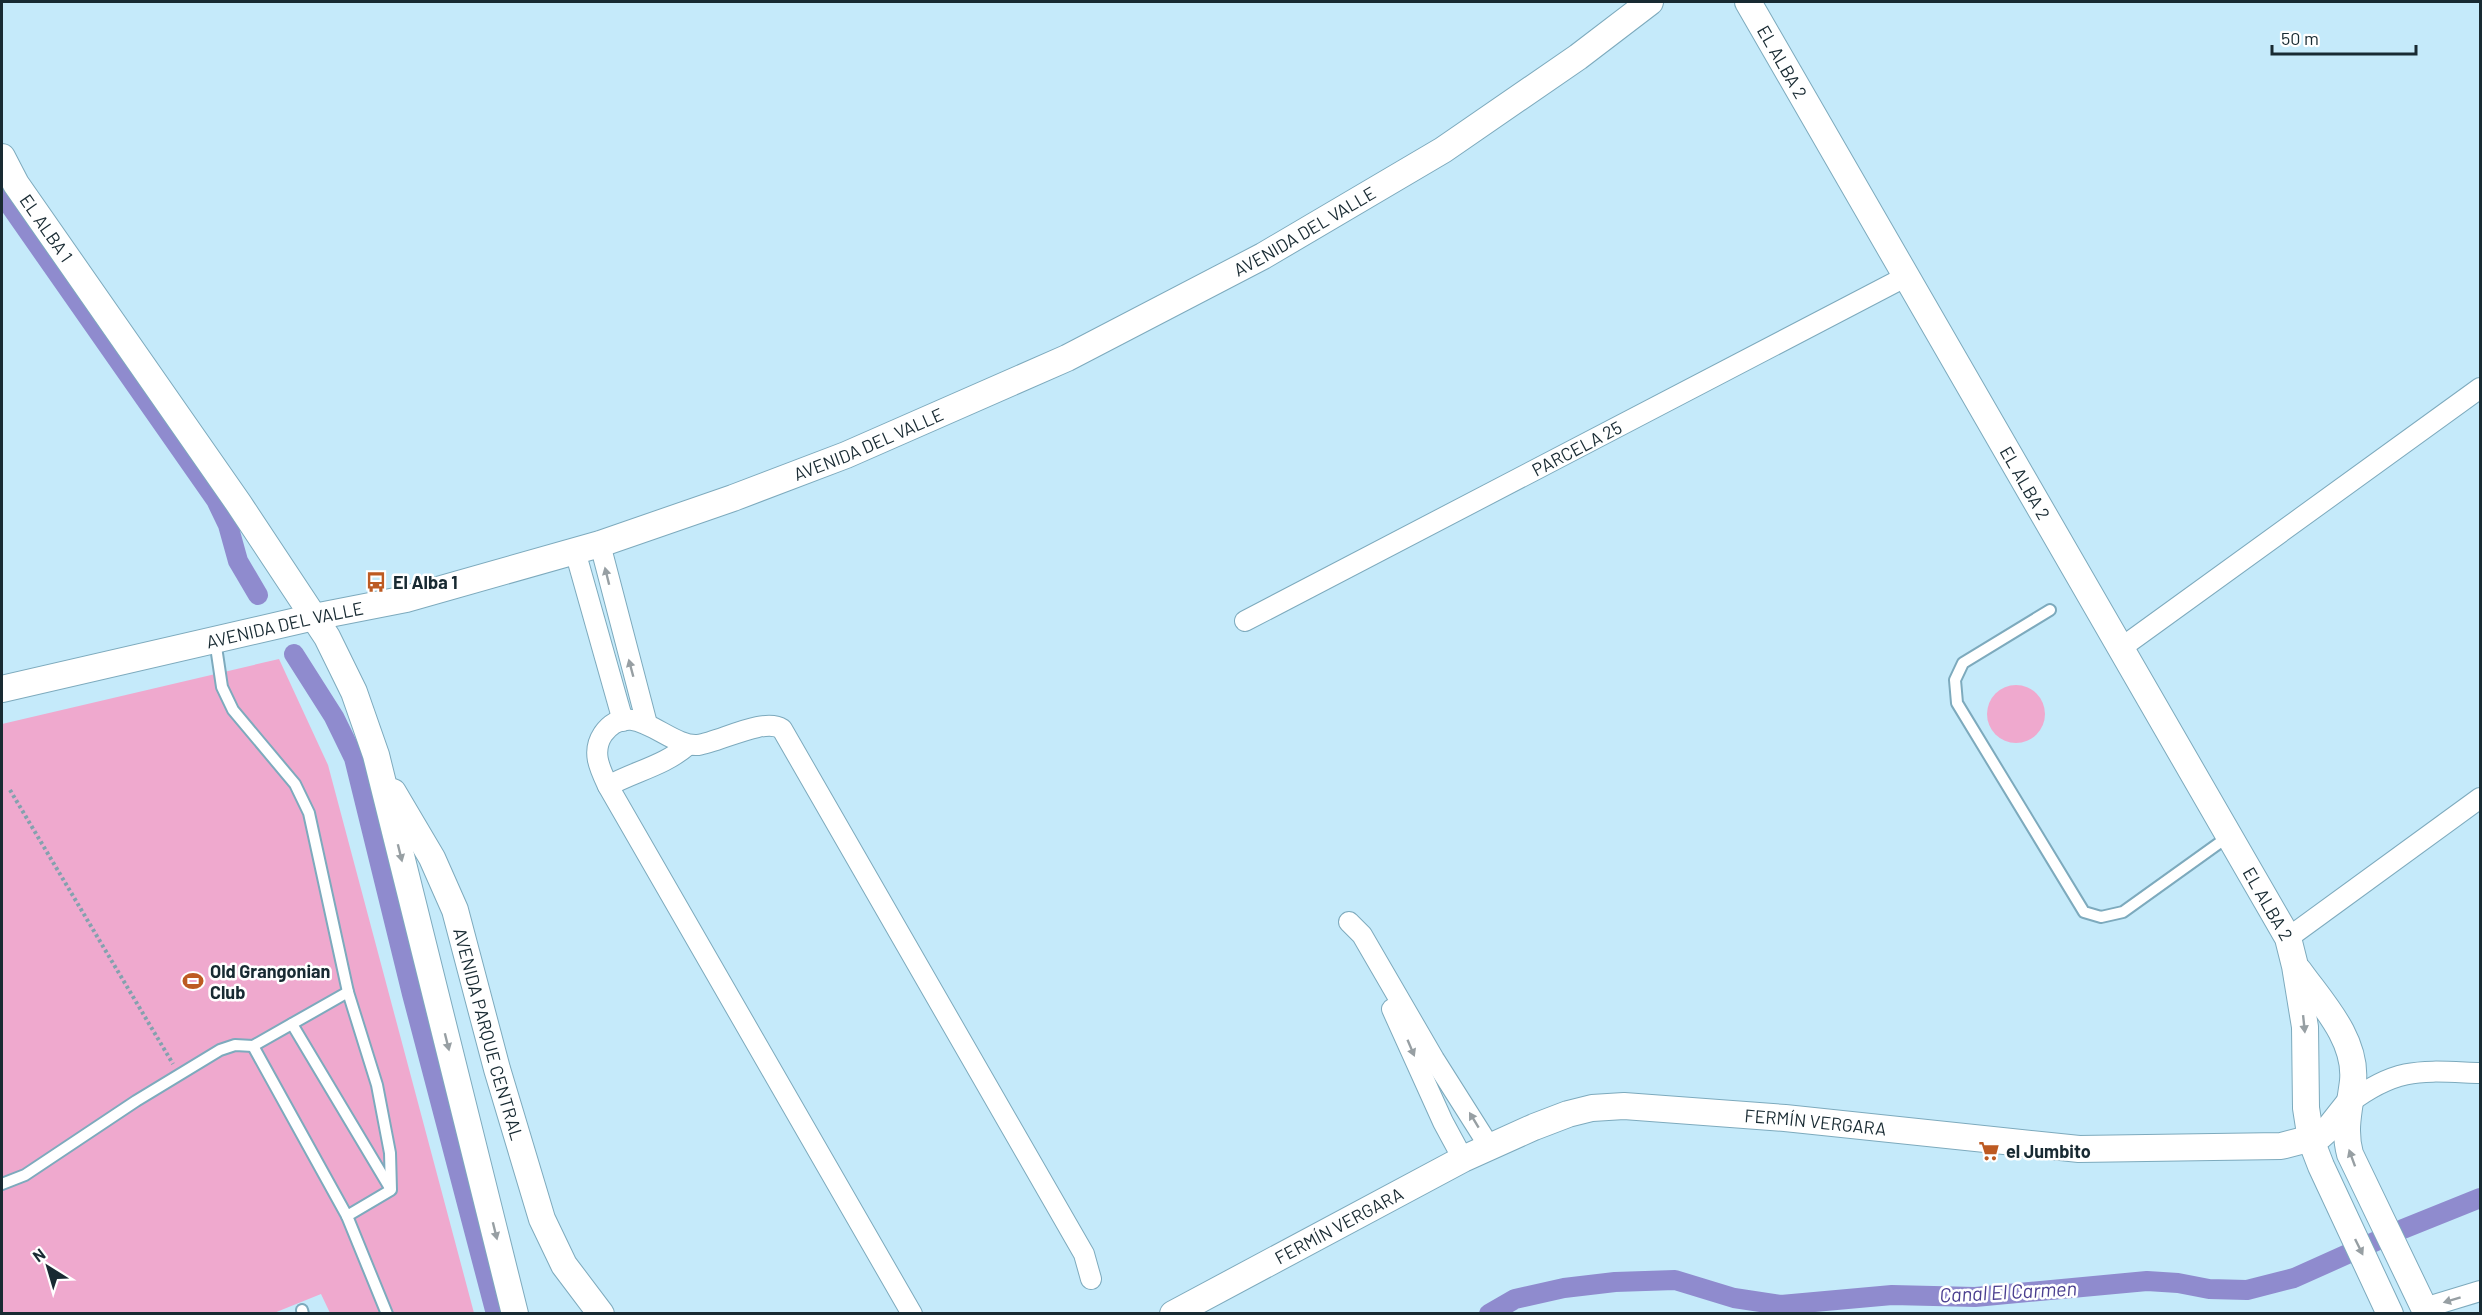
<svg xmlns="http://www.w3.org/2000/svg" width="2482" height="1315" font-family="Barlow,sans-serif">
	<rect width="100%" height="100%" fill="#c5eafa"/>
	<!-- green -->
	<g fill="#efa9ce">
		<path d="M279 659 328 765 474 1313H330L321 1294 274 1313H2V724Z"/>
		<circle cx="2016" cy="714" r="29"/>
	</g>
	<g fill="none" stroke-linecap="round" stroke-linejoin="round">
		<!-- canal -->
		<g stroke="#8f8bce" stroke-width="20">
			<path d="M2 194 216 500 228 525 238 561 258 595"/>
			<path d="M294 654 334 717 354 758 412 994 496 1314"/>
			<path d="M1489 1314 1515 1299 1564 1288 1615 1282 1675 1280 1734 1298 1781 1305 1892 1295 1975 1297 2147 1281 2178 1283 2209 1289 2247 1290 2294 1278 2403 1229 2480 1198"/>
		</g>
		<!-- service casing -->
		<g stroke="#7daabd" stroke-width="14">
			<g id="service">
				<path d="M2050 610 1963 663 1955 680 1957 703 2084 912 2101 917 2123 912 2229 836"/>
				<path d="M215 640 222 687 233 710 295 784 309 813 348 992 377 1085 390 1153 391 1190 347 1216 387 1314"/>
				<path d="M292 1024 390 1188"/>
				<path d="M253 1046 347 1216"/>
				<path d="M2 1184 25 1175 136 1101 220 1050 235 1045 253 1046 348 992"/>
				<path d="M302 1310 303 1314"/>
			</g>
		</g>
		<!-- minor casing -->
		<g stroke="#7daabd" stroke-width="22">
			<g id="minor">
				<path d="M600 544 647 724"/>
				<path d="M575 551 623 721"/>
				<path id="s1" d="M1245 621 1907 276"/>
				<path d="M2121 648 2480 388"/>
				<path d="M608 786C635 771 664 766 688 745"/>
				<path d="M1349 922 1362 935 1434 1059 1489 1146"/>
				<path d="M2288 938 2480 798"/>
				<path d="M1392 1009 1443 1122 1463 1159"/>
				<path d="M2349 1103C2398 1066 2422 1071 2480 1073"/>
				<path d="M2424 1308 2480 1291"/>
				<path d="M912 1314 608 786C600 769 591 752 603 734 631 695 668 748 698 745 720 742 764 717 782 729L1084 1254 1091 1279"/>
			</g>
		</g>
		<!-- tertiary casing -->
		<g stroke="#7daabd" stroke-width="28">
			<g id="tertiary">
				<path id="s2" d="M1748 2 2288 938 2295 966 2305 1027 2306 1108 2311 1140 2321 1166 2390 1314"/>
				<path id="s3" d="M2 157 16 184 239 504 327 637 354 692 376 755 515 1314"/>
				<path id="s4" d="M2 689 314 617 406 599 600 544 733 498 846 455 1067 358 1263 256 1443 150 1578 57 1650 2"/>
				<path id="s5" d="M393 792 432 858 455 910 497 1069 542 1219 564 1265 601 1314"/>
				<path d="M2299 971C2321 1002 2357 1039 2353 1081 2350 1107 2343 1128 2350 1154L2427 1314"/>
				<path id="s6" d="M1173 1314 1463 1159 1534 1127 1568 1114 1592 1108 1624 1106 1785 1118 2079 1149 2281 1146 2320 1136 2330 1127 2349 1103"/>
			</g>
		</g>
		<!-- path -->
		<path stroke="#83a1ae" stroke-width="4" stroke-dasharray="3 3" stroke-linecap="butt" d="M10 790 173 1064"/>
		<!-- service -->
		<use href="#service" stroke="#fff" stroke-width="10"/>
		<!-- minor -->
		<use href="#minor" stroke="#fff" stroke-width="20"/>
		<!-- tertiary -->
		<use href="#tertiary" stroke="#fff" stroke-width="26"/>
	</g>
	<!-- one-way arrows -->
	<defs><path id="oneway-solid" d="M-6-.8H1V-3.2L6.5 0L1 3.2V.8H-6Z" transform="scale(1.5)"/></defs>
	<g fill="#979fa3">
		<use href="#oneway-solid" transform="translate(607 576) rotate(-104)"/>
		<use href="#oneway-solid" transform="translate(631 668) rotate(-105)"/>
		<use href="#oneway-solid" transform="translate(400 853) rotate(76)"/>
		<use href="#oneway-solid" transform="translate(2304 1024) rotate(84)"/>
		<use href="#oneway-solid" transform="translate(447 1042) rotate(76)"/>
		<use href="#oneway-solid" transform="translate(1411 1048) rotate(67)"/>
		<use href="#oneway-solid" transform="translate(1474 1120) rotate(-121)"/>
		<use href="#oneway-solid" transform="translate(2352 1158) rotate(-110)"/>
		<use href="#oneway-solid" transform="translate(495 1231) rotate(76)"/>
		<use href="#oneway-solid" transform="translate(2359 1247) rotate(64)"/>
		<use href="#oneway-solid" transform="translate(2452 1300) rotate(163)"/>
	</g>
	<!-- icons -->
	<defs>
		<g id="bus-bare" transform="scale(1.62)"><path d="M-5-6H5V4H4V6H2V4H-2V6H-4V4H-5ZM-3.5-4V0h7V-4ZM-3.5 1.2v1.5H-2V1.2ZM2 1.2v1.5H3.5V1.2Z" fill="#bd5a22" stroke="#fff" stroke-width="2.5" paint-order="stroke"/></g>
		<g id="stadium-bare" transform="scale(1.62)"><path d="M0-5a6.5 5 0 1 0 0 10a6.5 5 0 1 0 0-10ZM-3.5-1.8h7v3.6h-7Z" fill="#bd5a22" stroke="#fff" stroke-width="2.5" paint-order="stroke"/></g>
		<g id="supermarket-bare" transform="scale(1.62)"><path d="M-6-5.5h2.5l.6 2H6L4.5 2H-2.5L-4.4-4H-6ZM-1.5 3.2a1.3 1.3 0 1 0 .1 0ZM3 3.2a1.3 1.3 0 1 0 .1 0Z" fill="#bd5a22" stroke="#fff" stroke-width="2.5" paint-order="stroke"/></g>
	</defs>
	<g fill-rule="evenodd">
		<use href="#bus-bare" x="376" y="582"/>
		<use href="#stadium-bare" x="193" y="981"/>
		<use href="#supermarket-bare" x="1989" y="1151"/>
	</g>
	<g text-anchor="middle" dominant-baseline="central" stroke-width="5" stroke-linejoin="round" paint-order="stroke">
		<!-- street labels -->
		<g font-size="18" fill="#182a32" stroke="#fff">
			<text stroke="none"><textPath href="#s2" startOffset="69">EL ALBA 2</textPath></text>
			<text stroke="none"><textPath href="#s3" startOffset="84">EL ALBA 1</textPath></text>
			<text stroke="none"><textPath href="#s4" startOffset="1388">AVENIDA DEL VALLE</textPath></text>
			<text stroke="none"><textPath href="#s4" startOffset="902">AVENIDA DEL VALLE</textPath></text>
			<text stroke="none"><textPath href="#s1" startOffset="374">PARCELA 25</textPath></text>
			<text stroke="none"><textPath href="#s2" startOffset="555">EL ALBA 2</textPath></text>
			<text stroke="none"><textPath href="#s4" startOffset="290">AVENIDA DEL VALLE</textPath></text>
			<text stroke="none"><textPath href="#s2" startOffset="1041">EL ALBA 2</textPath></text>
			<text stroke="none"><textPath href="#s5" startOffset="262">AVENIDA PARQUE CENTRAL</textPath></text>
			<text stroke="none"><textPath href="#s6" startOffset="692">FERMÍN VERGARA</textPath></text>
			<text stroke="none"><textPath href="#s6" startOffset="188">FERMÍN VERGARA</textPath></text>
		</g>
		<!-- poi labels -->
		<g font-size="18" font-weight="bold" fill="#182a32" stroke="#fff" text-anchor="start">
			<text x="393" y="582">El Alba 1</text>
			<text x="210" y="971">Old Grangonian<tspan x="210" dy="21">Club</tspan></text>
			<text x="2006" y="1151">el Jumbito</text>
		</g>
		<!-- water labels -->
		<g font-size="20" font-style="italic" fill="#4a3e8f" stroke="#fff">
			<text transform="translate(2008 1291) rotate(-3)">Canal El Carmen</text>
		</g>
	</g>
	<!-- border -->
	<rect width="2482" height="1315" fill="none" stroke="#182a32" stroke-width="6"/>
	<!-- north arrow -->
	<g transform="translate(48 1267) rotate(323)" stroke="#ffffff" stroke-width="4.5" paint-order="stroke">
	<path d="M0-4.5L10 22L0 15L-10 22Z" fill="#182a32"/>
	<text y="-9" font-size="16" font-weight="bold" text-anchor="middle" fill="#182a32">N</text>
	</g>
	<!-- scale -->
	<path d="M2272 45v9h144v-9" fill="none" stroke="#182a32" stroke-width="3"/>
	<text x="2281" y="45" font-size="18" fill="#182a32" stroke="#ffffff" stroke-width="4.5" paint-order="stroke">50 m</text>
</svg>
